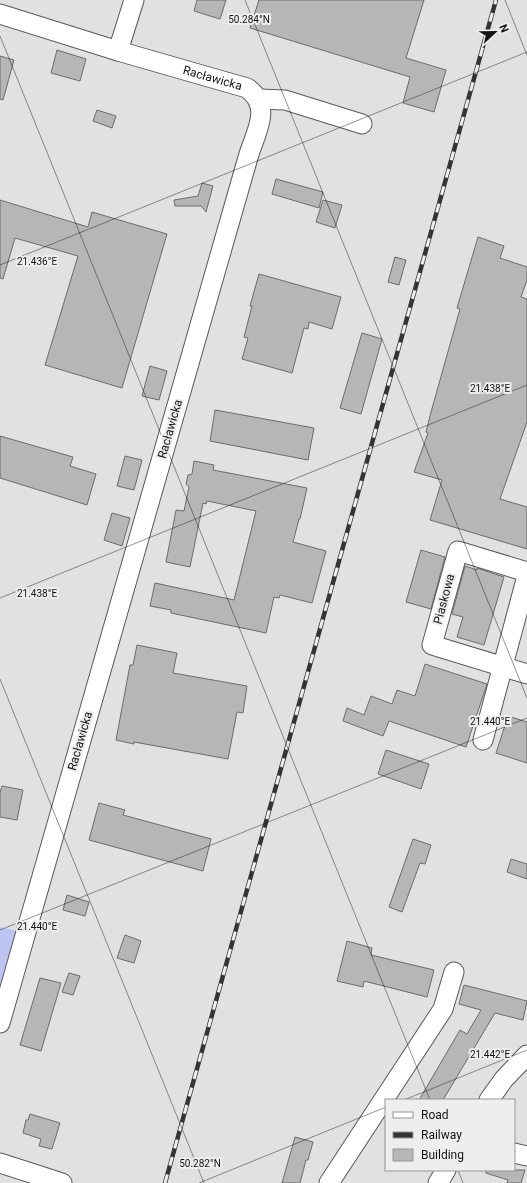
<svg xmlns="http://www.w3.org/2000/svg" width="527" height="1183" font-family="Roboto,sans-serif">
	<rect width="100%" height="100%" fill="#e1e1e2"/>
	<!-- green -->
	<path fill="#bec4f1" d="M0 927 18 931 0 1001Z"/>
	<!-- building -->
	<g fill="#b6b6b7" stroke="#6c6b6d">
		<path d="M197 0H226L220 19 194 11Z"/>
		<path d="M259 0H424L406 58 446 70 434 112 403 103 410 77 250 28Z"/>
		<path d="M57 50 86 59 80 81 51 73Z"/>
		<path d="M0 56 14 60 3 100 0 99Z"/>
		<path d="M97 110 116 116 112 128 93 121Z"/>
		<path d="M276 179 323 192 319 208 272 194Z"/>
		<path d="M202 183 213 186 206 212 201 206H175L174 200 198 196Z"/>
		<path d="M0 200 88 227 92 212 167 234 122 388 45 365 78 256 15 238 3 279 0 278Z"/>
		<path d="M323 200 342 205 335 228 316 222Z"/>
		<path d="M478 237 504 246 500 258 527 267V280L521 297 527 299V422L500 499 527 507V549L430 520 442 480 414 472 428 433 426 432 431 412 460 309 457 308Z"/>
		<path d="M395 257 406 260 399 285 388 282Z"/>
		<path d="M259 274 341 297 332 329 309 322 308 329 304 328 292 373 242 359 248 338 244 337 252 306H250Z"/>
		<path d="M362 333 382 339 361 414 340 408Z"/>
		<path d="M150 366 167 371 159 400 142 396Z"/>
		<path d="M215 410 314 428 308 460 210 441Z"/>
		<path d="M0 436 73 457 70 466 96 474 87 505 0 478Z"/>
		<path d="M125 456 142 460 134 490 117 486Z"/>
		<path d="M194 461 214 465 213 470 307 488 300 519H299L293 542 326 551 312 603 280 595 279 598 274 597 266 633 171 613V610L150 606 155 583 234 600 256 511 207 501 206 504 203 503 190 567 166 562 176 510 184 511 189 487 186 484 188 475 192 474Z"/>
		<path d="M112 513 130 518 122 546 104 540Z"/>
		<path d="M421 550 445 557 431 609 406 602Z"/>
		<path d="M465 566 477 570V568L504 577 484 645 457 637 463 617 452 614Z"/>
		<path d="M137 645 177 653 173 673 247 686 243 713 237 712 228 759 134 742V744L116 740 130 665H133Z"/>
		<path d="M425 664 487 684 466 747 389 721 383 736 343 721 347 708 364 715 371 696 392 704 397 690 415 696Z"/>
		<path d="M508 716 527 722V763L496 753Z"/>
		<path d="M386 750 429 764 421 789 378 774Z"/>
		<path d="M2 786 23 790 17 820 0 817V792Z"/>
		<path d="M99 803 125 810 123 815 211 839 203 871 89 840Z"/>
		<path d="M413 839 431 845 425 864 420 863 402 912 389 907Z"/>
		<path d="M511 859 527 864V879L507 872Z"/>
		<path d="M67 895 89 902 85 916 63 910Z"/>
		<path d="M125 935 141 941 134 963 117 958Z"/>
		<path d="M347 941 372 948 371 955 434 970 427 997 364 981 363 987 337 981Z"/>
		<path d="M69 973 80 976 73 995 62 992Z"/>
		<path d="M40 978 61 983 41 1051 20 1045Z"/>
		<path d="M464 985 527 1001 523 1020 495 1013 443 1100H419L460 1030 467 1034 481 1010 459 1004Z"/>
		<path d="M30 1114 60 1123 52 1149 39 1146 41 1139 23 1133 26 1120H28Z"/>
		<path d="M295 1137 313 1142 308 1160H306L300 1183H282Z"/>
		<path d="M486 1170H525L521 1183H507L508 1180 486 1173Z"/>
	</g>
	<g fill="none" stroke-linecap="round" stroke-linejoin="round">
		<!-- minor casing -->
		<g stroke="#59595a" stroke-width="21">
			<g id="minor">
				<path id="s1" d="M0 14 118 51 247 88C272 106 257 130 249 154L0 1023"/>
				<path d="M118 51 134 0"/>
				<path d="M259 99 285 100 362 124"/>
				<path d="M527 572 458 551 432 645 527 674"/>
				<path d="M483 740 527 576"/>
				<path d="M489 1100 504 1079 527 1055"/>
				<path d="M514 1153 527 1156"/>
				<path d="M0 1163 62 1183"/>
				<path d="M329 1183 443 1009 454 972"/>
				<path d="M438 1183 446 1170"/>
			</g>
		</g>
		<!-- minor -->
		<use href="#minor" stroke="#fff" stroke-width="19"/>
		<!-- rail casing -->
		<g stroke="#343435" stroke-width="4.5">
			<path id="rail" d="M165 1183 496 0"/>
		</g>
		<!-- rail -->
		<use href="#rail" stroke="#eeeeef" stroke-width="3" stroke-dasharray="9" stroke-linecap="butt"/>
	</g>
	<!-- ticks -->
	<path fill="none" stroke="#131314" stroke-width="1" stroke-opacity="0.45" d="M245 0 527 698M505 0 527 55M0 36 430 1100M0 265 527 52M0 598 527 385M0 679 204 1183M0 930 527 718M404 1100 527 1050M458 1170 463 1183M199 1183 386 1107"/>
	<g text-anchor="middle" dominant-baseline="central" stroke-width="4" stroke-linejoin="round" paint-order="stroke">
		<!-- street labels -->
		<g font-size="12" fill="#131314" stroke="#eeeeef">
			<text stroke="none"><textPath href="#s1" startOffset="222">Racławicka</textPath></text>
			<text transform="translate(170 429) rotate(-74)">Racławicka</text>
			<text transform="translate(444 599) rotate(-75)">Piaskowa</text>
			<text transform="translate(80 741) rotate(-74)">Racławicka</text>
		</g>
	</g>
	<g font-size="10" text-anchor="middle" fill="#131314" stroke="#eeeeef" stroke-width="4" stroke-linejoin="round" paint-order="stroke">
		<text x="249" y="23">50.284°N</text>
		<text x="37" y="265">21.436°E</text>
		<text x="490" y="392">21.438°E</text>
		<text x="37" y="597">21.438°E</text>
		<text x="490" y="725">21.440°E</text>
		<text x="37" y="930">21.440°E</text>
		<text x="490" y="1058">21.442°E</text>
		<text x="200" y="1167">50.282°N</text>
	</g>
	<!-- legend -->
	<rect x="385" y="1099" width="130" height="72" fill="#eeeeef" stroke="#969697"/>
	<rect x="393" y="1112" width="20" height="6" fill="#ffffff" stroke="#969697"/>
	<text x="421" y="1119" font-size="12" fill="#131314">Road</text>
	<rect x="393" y="1132" width="20" height="6" fill="#343435" stroke="#969697"/>
	<text x="421" y="1139" font-size="12" fill="#131314">Railway</text>
	<rect x="393" y="1149" width="20" height="12" fill="#b6b6b7" stroke="#969697"/>
	<text x="421" y="1159" font-size="12" fill="#131314">Building</text>
	<!-- north arrow -->
	<g transform="translate(495 32) rotate(68)" stroke="#eeeeef" stroke-width="3" paint-order="stroke">
	<path d="M0-3L7 15L0 10L-7 15Z" fill="#131314"/>
	<text y="-6" font-size="11" font-weight="bold" text-anchor="middle" fill="#131314">N</text>
	</g>
</svg>
